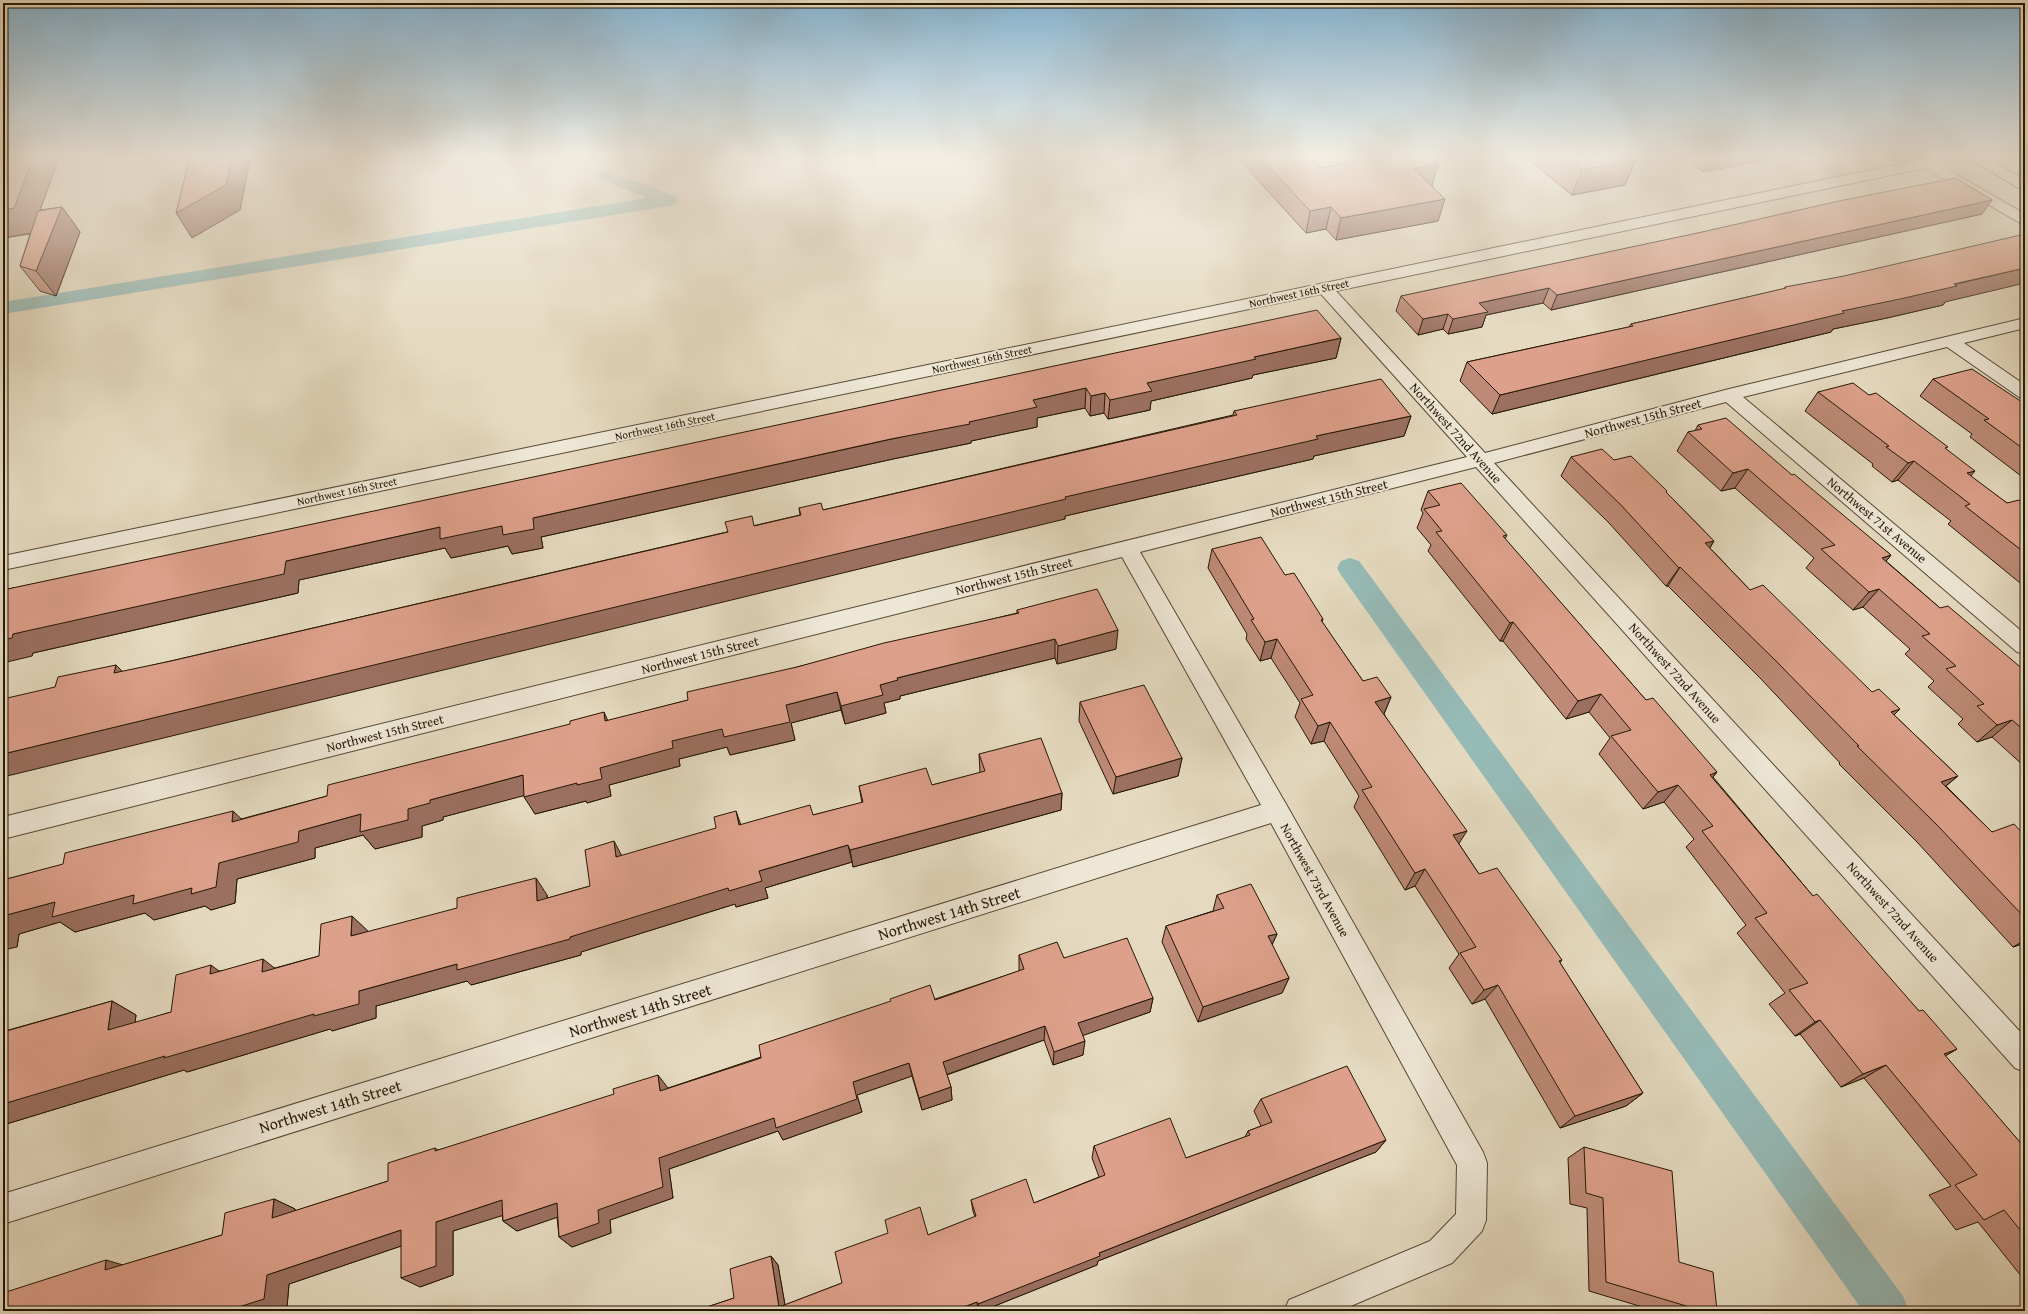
<svg xmlns="http://www.w3.org/2000/svg" width="2028" height="1314" font-family="'Gentium Book Plus',serif">
	<rect width="100%" height="100%" fill="#e5dac0"/>
	<filter id="stains"><feTurbulence type="fractalNoise" baseFrequency=".005" numOctaves="4"/><feColorMatrix values="0 0 0 0 .2 0 0 0 0 .09 0 0 0 0 .02 0 0 0 .5 -.17"/></filter>
	<radialGradient id="worn" r=".72"><stop offset=".6" stop-color="#630" stop-opacity="0"/><stop offset="1" stop-color="#630" stop-opacity=".3"/></radialGradient>
	<g fill="none" stroke-linecap="round" stroke-linejoin="round">
		<!-- canal -->
		<g fill="#96bab6" fill-rule="evenodd">
			<path d="M606 170 676 196 678 200 676 204 669 206 3 314V302L647 198 600 179 597 175 600 171Z"/>
			<path d="M1350 558 1359 561 1903 1296 1909 1311H1863L1341 575 1337 568 1341 561Z"/>
		</g>
		<!-- street casing -->
		<g stroke="#554833" stroke-width="2">
			<path id="street" d="M1939 156H1968L1966 159 1940 165 2025 214V225L2020 223 1925 168 1336 291 1485 453 1729 389 2025 318V328L1964 343 2025 385V399L2019 397 1947 347 1743 397 2025 634V654L2017 652 1726 402 1494 463 2025 1037V1072L2015 1068 1476 467 1140 552 1286 804 1483 1152 1487 1163 1486 1220 1482 1231 1452 1263 1339 1311H1284L1289 1300 1430 1241 1456 1214 1457 1165 1271 823 3 1224V1194L1261 805 1122 557 3 839V817L1467 457 1321 294 3 570V556Z"/>
		</g>
		<!-- secondary casing -->
		<g stroke="#251704" stroke-width="2">
			<path id="secondary" d="M1965 156H1983L2025 180V190L2020 189Z"/>
		</g>
		<!-- street -->
		<use href="#street" fill="#eee7d6" fill-rule="evenodd"/>
		<!-- secondary -->
		<use href="#secondary" fill="#eee7d6" fill-rule="evenodd"/>
	</g>
	<!-- wall -->
	<g fill="#be8a77" stroke="#251704">
		<path d="M3 156 59 157 40 210 62 207 80 232 56 296 40 291 20 266 30 234 3 238Z"/>
		<path d="M1236 156H1310L1321 168 1350 163 1343 156H1429L1432 186 1438 221 1336 240 1326 229 1306 233Z"/>
		<path d="M1524 156H1631L1636 160 1625 185 1572 195Z"/>
		<path d="M1681 156H1783L1703 172Z"/>
		<path d="M1982 214 1551 310 1543 303 1486 315 1482 327 1448 334 1443 329 1418 335 1396 311 1401 296Z"/>
		<path d="M1785 287 1945 302 1943 305 1887 318 1833 329 1831 332 1492 414 1460 381 1467 362 1629 327 1631 324 1784 289Z"/>
		<path d="M1341 338 1336 358 1253 375 1252 378 1151 401 1150 410 1108 419 1104 413 1090 416 1085 408 1037 418V427L971 441V443L893 459 541 537 543 548 512 554 508 546 451 558 445 548 299 580 298 593 33 653 32 656 3 590Z"/>
		<path d="M1933 379 2025 404V479L1970 437 1972 434 1920 396Z"/>
		<path d="M1818 392 1869 395 1946 449 1970 476 2007 503 2025 505V587L1948 524 1951 521 1898 480 1892 482 1872 466 1873 464 1805 411Z"/>
		<path d="M1234 411 1411 416 1404 436 1314 456 1313 459 1065 516V519L55 687 116 665 123 672 171 661 800 515 799 508 823 510 1233 415Z"/>
		<path d="M1698 425 1792 475 1891 555 1886 561 1940 608 2025 671V767L1992 737 1977 742 1958 724 1963 719 1928 687 1934 681 1905 654 1910 649 1863 607 1853 610 1806 568 1814 558 1735 488 1721 491 1677 451 1688 432 1695 431Z"/>
		<path d="M1571 457 1614 460 1667 493 1714 541 1710 548 1750 590 1894 715 1958 776 1946 786 1992 832 2025 836V943L2013 947 1917 842 1839 764 1840 763 1761 679 1668 586H1666L1609 523 1561 476Z"/>
		<path d="M1428 491 1507 535 1505 539 1646 700 1717 772 1713 777 1813 896 1919 1011 1957 1049 1945 1056 2025 1148V1281L1978 1222 1956 1230 1929 1195 1951 1186 1864 1078 1841 1087 1800 1034 1795 1036 1769 1004 1785 993 1737 933 1746 925 1686 847 1694 839 1664 802 1643 809 1599 754 1610 738 1589 712 1566 719 1503 641H1500L1428 551 1431 545 1417 528 1423 513 1421 510Z"/>
		<path d="M1212 549 1285 575 1323 619 1322 622 1363 681 1391 697 1384 714 1459 844 1479 874 1562 960 1560 963 1643 1093 1626 1106 1560 1128 1485 999 1472 1004 1449 968 1459 954 1415 886 1405 890 1354 807 1359 796 1324 741 1311 744 1295 717 1300 703 1271 658 1260 661 1246 639 1247 634 1208 568Z"/>
		<path d="M1017 610 1116 649 1057 664 1055 658 900 696V699L884 703 886 713 845 724 841 710 791 723 795 740 730 755 727 747 679 759 680 766 609 785 611 796 587 803 586 801 535 814 524 795 443 817V820L422 826V837L375 849 363 835 315 848V858L237 879 235 903 211 910 205 906 154 920 145 913 75 932 60 922 19 934 17 947 3 880 241 819 608 721 688 700 797 667 1017 613Z"/>
		<path d="M1080 702 1182 758 1178 776 1113 794 1079 721Z"/>
		<path d="M979 754 1062 793 1061 810 853 867 852 862 765 888 768 898 736 907 735 904 581 952V955L471 985 467 981 376 1006V1018L332 1031 330 1029 187 1072 184 1070 3 1125V1127V1030L5 1031 112 1001 136 1015 135 1023 171 1012 219 971 275 968 319 956 352 916 368 932 547 895 548 898 590 886 622 856 741 825 813 815 862 803 859 786 932 785 980 773Z"/>
		<path d="M1217 895 1277 934 1272 945 1289 978 1282 993 1198 1022 1162 942 1166 926 1213 911Z"/>
		<path d="M1019 955 1064 958 1153 998 1150 1012 1083 1035V1055L1053 1065 1044 1040 947 1075 951 1087 952 1100 922 1110 912 1076 857 1095 862 1112 783 1140 778 1131 669 1169 673 1198 610 1220 611 1233 572 1247 559 1237 557 1217 517 1231 503 1221 502 1215 453 1231V1275L420 1287 401 1246 289 1284 287 1307 123 1265 222 1235 274 1199 295 1209V1211L388 1181 435 1148 438 1150 668 1088 1019 971Z"/>
		<path d="M1261 1099 1386 1140 1376 1152 1098 1261 1097 1265 982 1311H978V1310L975 1311H695L734 1298 771 1256 778 1265 785 1305 842 1283 928 1235 975 1217 973 1211 971 1200 1034 1203 1099 1177 1092 1158 1094 1146 1186 1158 1245 1137 1248 1131 1261 1126 1254 1111Z"/>
		<path d="M1584 1147 1717 1311H1656L1589 1291 1587 1208 1570 1204 1568 1158Z"/>
	</g>
	<!-- shaded-wall -->
	<g fill="#9b7061" stroke="#251704">
		<path d="M34 156H59V157L32 233 3 238V210Z"/>
		<path d="M232 156H251L240 210 192 238 176 213Z"/>
		<path d="M1711 156H1783L1703 172Z"/>
		<path d="M1636 160 1625 185 1572 195 1582 170Z"/>
		<path d="M1438 164 1432 186 1414 169Z"/>
		<path d="M1445 199 1438 221 1336 240 1341 218Z"/>
		<path d="M1992 200 1982 214 1551 310 1557 295Z"/>
		<path d="M62 207 80 232 56 296 36 271Z"/>
		<path d="M1331 207 1326 229 1306 233 1310 211Z"/>
		<path d="M2025 268V283L1945 302 1943 305 1887 318 1833 329 1831 332 1492 414 1500 395 1842 311Z"/>
		<path d="M1549 288 1543 303 1486 315 1482 327 1448 334 1453 319 1479 303Z"/>
		<path d="M1448 314 1443 329 1418 335 1423 319Z"/>
		<path d="M1341 338 1336 358 1253 375 1252 378 1151 401 1150 410 1108 419 1110 400 1147 383 1254 357Z"/>
		<path d="M1086 388 1085 408 1037 418V427L971 441V443L893 459 541 537 543 548 512 554 508 546 451 558 445 548 299 580 298 593 33 653 32 656 3 663V640L13 634 286 561 440 527 533 518 969 422 1033 400Z"/>
		<path d="M1105 393 1104 413 1090 416 1091 396Z"/>
		<path d="M1411 416 1404 436 1314 456 1313 459 1065 516V519L3 777V754L1316 436Z"/>
		<path d="M1914 461 1898 480 1892 482 1908 463Z"/>
		<path d="M1748 469 1735 488 1721 491 1733 473Z"/>
		<path d="M1975 471 1959 490 1967 473Z"/>
		<path d="M1714 541 1701 560 1705 543Z"/>
		<path d="M1891 555 1876 574 1882 558Z"/>
		<path d="M1680 567 1668 586H1666L1679 568Z"/>
		<path d="M1879 589 1863 607 1853 610 1869 592Z"/>
		<path d="M1513 622 1503 641H1500L1510 623Z"/>
		<path d="M1118 630 1116 649 1057 664 1058 646Z"/>
		<path d="M1055 639V658L900 696V699L884 703 886 713 845 724 841 706 880 685 897 678Z"/>
		<path d="M1277 639 1271 658 1260 661 1265 642Z"/>
		<path d="M116 665 135 684 114 673Z"/>
		<path d="M837 692 841 710 791 723 795 740 730 755 727 747 679 759 680 766 609 785 611 796 587 803 586 801 535 814 524 797 600 768 672 741 786 705Z"/>
		<path d="M1601 694 1589 712 1566 719 1578 701Z"/>
		<path d="M1391 697 1383 716 1375 702Z"/>
		<path d="M1900 709 1882 727 1891 712Z"/>
		<path d="M604 712 612 730 605 721Z"/>
		<path d="M2012 720 1992 737 1977 742 1997 725Z"/>
		<path d="M1330 722 1324 741 1311 744 1318 726Z"/>
		<path d="M1182 758 1178 776 1113 794 1116 777Z"/>
		<path d="M1717 772 1702 790 1710 775Z"/>
		<path d="M523 775 534 793 443 817V820L422 826V837L375 849 363 835 315 848V858L237 879 235 903 211 910 205 906 154 920 145 913 75 932 60 922 19 934 17 947 3 950V916L55 902 134 895 219 863 299 831 361 814 408 809 430 800Z"/>
		<path d="M1958 776 1937 793 1941 782Z"/>
		<path d="M1678 785 1664 802 1643 809 1658 792Z"/>
		<path d="M1062 793 1061 810 853 867 850 850Z"/>
		<path d="M233 811 251 828 232 822Z"/>
		<path d="M736 811 742 828 739 825Z"/>
		<path d="M1467 831 1456 848 1453 835Z"/>
		<path d="M614 841 623 858 616 857Z"/>
		<path d="M848 845 852 862 765 888 768 898 736 907 735 904 581 952V955L471 985 467 981 376 1006V1018L332 1031 330 1029 187 1072 184 1070 3 1125V1127V1104L359 991 457 964 570 937 759 871Z"/>
		<path d="M1425 869 1415 886 1405 890 1415 873Z"/>
		<path d="M536 878 547 895 548 917 537 901Z"/>
		<path d="M352 916 369 932 351 936Z"/>
		<path d="M1277 934 1270 949 1268 936Z"/>
		<path d="M2025 940V943L2013 947Z"/>
		<path d="M263 959 282 974 262 972Z"/>
		<path d="M211 965 231 980 210 974Z"/>
		<path d="M1289 978 1282 993 1198 1022 1203 1007Z"/>
		<path d="M1498 985 1485 999 1472 1004 1484 990Z"/>
		<path d="M1153 998 1150 1012 1076 1038 1078 1023Z"/>
		<path d="M112 1001 136 1015 132 1044 108 1030Z"/>
		<path d="M1820 1020 1800 1034 1795 1036 1815 1022Z"/>
		<path d="M1045 1026 1044 1040 945 1075 943 1062Z"/>
		<path d="M1085 1041 1083 1055 1053 1065 1054 1052Z"/>
		<path d="M1957 1049 1933 1063 1944 1054Z"/>
		<path d="M909 1063 912 1076 857 1095 862 1112 783 1140 778 1131 669 1169 673 1198 610 1220 611 1233 572 1247 559 1237 598 1210 659 1158 853 1082Z"/>
		<path d="M1886 1065 1864 1078 1841 1087 1863 1074Z"/>
		<path d="M658 1075 668 1088 670 1104 660 1091Z"/>
		<path d="M951 1087 952 1100 922 1110 919 1098Z"/>
		<path d="M1643 1093 1626 1106 1560 1128 1575 1116Z"/>
		<path d="M1386 1140 1376 1152 1098 1261 1097 1265 982 1311H979L978 1304 1099 1253Z"/>
		<path d="M274 1199 295 1209 294 1228 272 1218Z"/>
		<path d="M502 1200 517 1211 453 1231V1275L420 1287 401 1278 436 1222Z"/>
		<path d="M557 1203 570 1213 517 1231 503 1221Z"/>
		<path d="M401 1230 419 1240 289 1284 287 1307 275 1311H226L267 1275Z"/>
		<path d="M771 1256 778 1265 786 1311 779 1307Z"/>
		<path d="M106 1260 133 1268 105 1270Z"/>
		<path d="M977 1302 978 1310 975 1311H953Z"/>
	</g>
	<!-- building -->
	<g fill="#dda08a" stroke="#251704">
		<path d="M3 156H34L14 208 3 210Z"/>
		<path d="M190 156H232L226 185 176 213Z"/>
		<path d="M1259 156H1310L1321 168 1375 158 1372 156H1429L1438 164 1414 169 1445 199 1341 218 1331 207 1310 211Z"/>
		<path d="M1565 156H1631L1636 160 1582 170Z"/>
		<path d="M1956 178 1992 200 1557 295 1549 288 1479 303 1488 312 1453 319 1448 314 1423 319 1401 296 1702 232 1839 201Z"/>
		<path d="M62 207 36 271 20 266 38 211Z"/>
		<path d="M2025 234V268L1954 284 1957 286 1900 299 1842 311 1844 313 1500 395 1467 362 1633 326 1631 324 1786 288 1785 287 1844 276Z"/>
		<path d="M1317 310 1341 338 1254 357 1256 359 1147 383 1152 391 1110 400 1105 393 1091 396 1086 388 1033 400 1037 407 969 422 970 424 891 439 533 518 534 529 503 535 502 526 440 539V527L286 561 284 574 13 634 12 638 3 640V590Z"/>
		<path d="M1972 369 2025 404V450L1984 420 1989 419 1933 379Z"/>
		<path d="M1381 379 1411 416 1316 436 1318 439 1065 497 1066 499 3 754V699L55 687 58 677 116 665 114 673 171 661 728 532 725 522 752 516 754 526 801 515 799 508 821 503 823 510 1237 415 1234 411Z"/>
		<path d="M1853 383 1869 395 1876 393 1948 447 1945 448 1975 471 1967 473 2007 503 2019 500 2025 505V553L1965 506 1970 504 1914 461 1908 463 1886 447 1889 446 1818 392Z"/>
		<path d="M1726 418 1792 475 1794 474 1891 555 1882 558 1940 608 1948 606 2025 671V731L2012 720 1997 725 1977 706 1984 704 1946 669 1956 666 1922 636 1930 634 1879 589 1869 592 1821 549 1835 545 1748 469 1733 473 1688 432 1702 429 1698 425Z"/>
		<path d="M1602 449 1614 460 1631 456 1667 491 1666 492 1714 541 1705 543 1750 590 1763 585 1872 692 1879 689 1900 709 1891 712 1958 776 1941 782 1992 832 2014 824 2025 836V918L1938 826 1857 746H1859L1776 661 1680 567 1679 568 1620 504 1571 457Z"/>
		<path d="M1461 483 1507 535 1503 536 1646 700 1653 698 1717 772 1710 775 1813 896 1817 894 1919 1011 1923 1010 1957 1049 1944 1054 2025 1148V1236L2004 1210 1984 1220 1955 1185 1977 1175 1886 1065 1863 1074 1820 1020 1815 1022 1789 990 1808 983 1755 918 1767 913 1702 831 1713 826 1678 785 1658 792 1611 736 1631 730 1601 694 1578 701 1513 622 1510 623 1436 532 1442 531 1424 509 1440 505 1428 491Z"/>
		<path d="M1261 537 1285 575 1294 573 1323 619 1321 620 1363 681 1377 677 1391 697 1375 702 1467 831 1453 835 1479 874 1497 868 1562 960 1559 961 1643 1093 1575 1116 1498 985 1484 990 1460 953 1476 947 1425 869 1415 873 1362 790 1372 787 1330 722 1318 726 1301 699 1313 695 1277 639 1265 642 1251 620 1254 619 1212 549Z"/>
		<path d="M1097 589 1118 630 1058 646 1055 639 897 678 898 680 880 685 883 695 841 706 837 692 786 705 790 722 724 737 722 729 672 741 673 748 600 768 602 779 577 785V783L524 797 523 775 430 800V803L408 809V820L360 832 361 814 299 831 298 842 219 863 216 887 191 894 192 888 133 904 134 895 52 917 55 902 3 916V880L63 864 65 853 233 811 232 822 327 796 328 785 570 724V721L604 712 605 721 688 700 687 692 797 667 884 643 1019 613 1017 610Z"/>
		<path d="M1144 685 1182 758 1116 777 1080 702Z"/>
		<path d="M1041 738 1062 793 850 850 848 845 759 871 762 881 729 891 728 888 570 937V939L457 970V964L359 991V1004L314 1016V1014L164 1058 165 1056 3 1104V1032L112 1001 108 1030 171 1012 176 975 211 965 210 974 263 959 262 972 319 956 321 924 352 916 351 936 457 908V898L536 878 537 901 590 886 585 850 614 841 616 857 716 828 714 817 736 811 739 825 810 805 813 815 863 802 859 786 926 768 932 785 985 771 979 754Z"/>
		<path d="M1251 884 1277 934 1268 936 1289 978 1203 1007 1166 926 1224 908 1217 895Z"/>
		<path d="M1127 938 1153 998 1078 1023 1085 1041 1054 1052 1045 1026 943 1062 951 1087 919 1098 909 1063 853 1082 857 1099 776 1128 774 1118 659 1158 663 1187 598 1210 599 1223 559 1237 557 1203 503 1221 502 1200 436 1222V1266L401 1278V1230L267 1275 264 1299 226 1311H3V1293L106 1260 105 1270 222 1235 225 1213 274 1199 272 1218 388 1181V1163L435 1148V1151L614 1094 613 1089 658 1075 660 1091 761 1058 759 1045 891 1001 890 999 930 985 935 1000 1024 969 1019 955 1057 942 1064 958Z"/>
		<path d="M1347 1066 1386 1140 1099 1253 1100 1256 978 1304 977 1302 953 1311H695L734 1298 730 1269 771 1256 779 1307 842 1283 835 1252 888 1233 885 1220 920 1207 928 1235 976 1216 971 1200 1026 1179 1034 1203 1105 1175 1094 1146 1170 1118 1186 1158 1250 1135 1248 1131 1272 1122 1261 1099Z"/>
		<path d="M1584 1147 1672 1171 1679 1262 1713 1272 1717 1311H1703L1606 1282 1603 1198 1586 1193Z"/>
	</g>
	<!-- sky -->
	<linearGradient id="sky" x2="0" y2="1"><stop stop-color="#87b6d4"/><stop offset="0.46" stop-color="#f3eee3"/><stop offset="1" stop-color="#f3eee3" stop-opacity="0"/></linearGradient>
	<rect width="2028" height="340" fill="url(#sky)"/>
	<g text-anchor="middle" dominant-baseline="central" stroke-width="4" stroke-linejoin="round" paint-order="stroke">
		<!-- far-street labels -->
		<g font-size="11" fill="#251704" stroke="#eee7d6">
			<text transform="translate(1299 293) rotate(-12)">Northwest 16th Street</text>
			<text transform="translate(982 359) rotate(-12)">Northwest 16th Street</text>
			<text transform="translate(665 426) rotate(-12)">Northwest 16th Street</text>
			<text transform="translate(347 491) rotate(-12)">Northwest 16th Street</text>
		</g>
		<!-- street labels -->
		<g font-size="13" fill="#251704" stroke="#eee7d6">
			<text transform="translate(1643 418) rotate(-15)">Northwest 15th Street</text>
			<text transform="translate(1456 433) rotate(48)">Northwest 72nd Avenue</text>
			<text transform="translate(1329 498) rotate(-14)">Northwest 15th Street</text>
			<text transform="translate(1877 520) rotate(40)">Northwest 71st Avenue</text>
			<text transform="translate(1014 576) rotate(-14)">Northwest 15th Street</text>
			<text transform="translate(700 655) rotate(-14)">Northwest 15th Street</text>
			<text transform="translate(1675 673) rotate(48)">Northwest 72nd Avenue</text>
			<text transform="translate(385 733) rotate(-14)">Northwest 15th Street</text>
			<text transform="translate(1315 880) rotate(61)">Northwest 73rd Avenue</text>
			<text transform="translate(1893 912) rotate(48)">Northwest 72nd Avenue</text>
		</g>
		<!-- near-street labels -->
		<g font-size="16" fill="#251704" stroke="#eee7d6">
			<text transform="translate(949 913) rotate(-17)">Northwest 14th Street</text>
			<text transform="translate(640 1010) rotate(-17)">Northwest 14th Street</text>
			<text transform="translate(330 1106) rotate(-17)">Northwest 14th Street</text>
		</g>
	</g>
	<!-- margin -->
	<rect width="2028" height="1314" fill="none" stroke="#e5dac0" stroke-width="16"/>
	<rect x="4" y="4" width="2020" height="1306" fill="none" stroke="#251704" stroke-width="2"/>
	<rect x="8" y="8" width="2012" height="1298" fill="none" stroke="#251704"/>
	<rect width="100%" height="100%" filter="url(#stains)"/>
	<rect width="100%" height="100%" fill="url(#worn)"/>
</svg>
